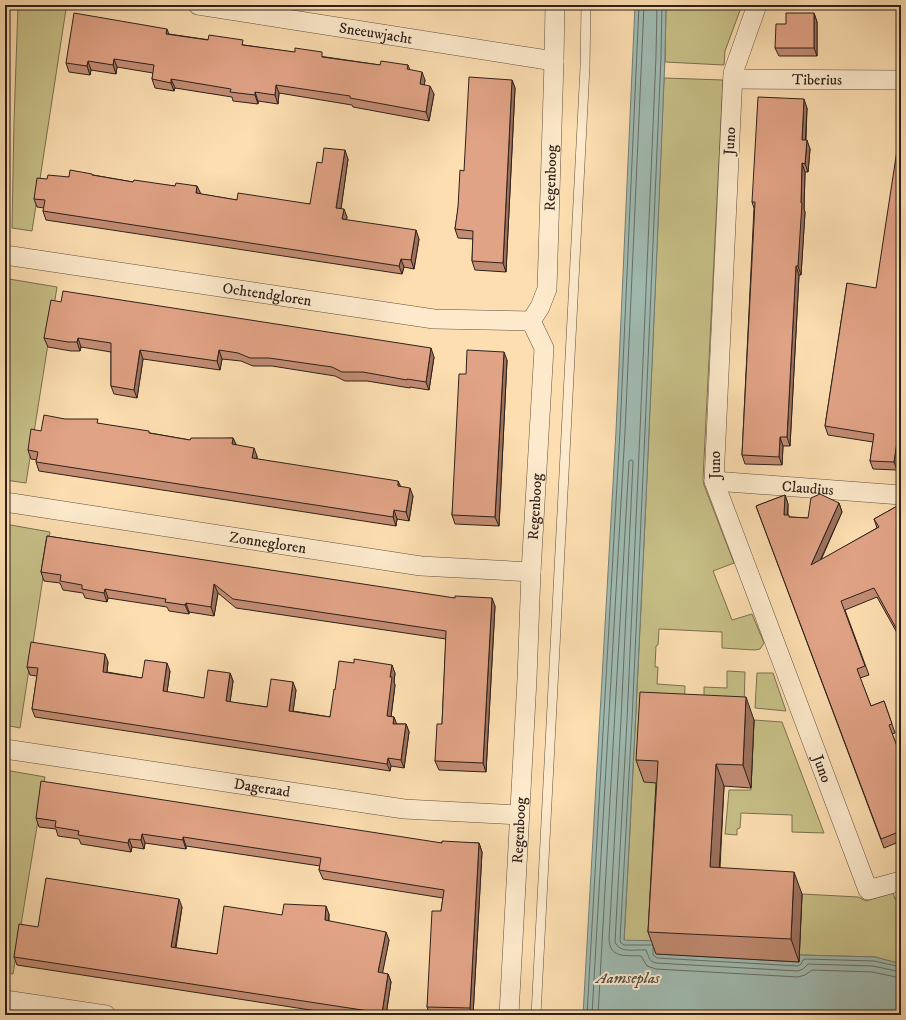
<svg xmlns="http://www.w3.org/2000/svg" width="906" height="1020" font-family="'IM FELL DW Pica',serif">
	<rect width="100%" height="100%" fill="#fcdeb1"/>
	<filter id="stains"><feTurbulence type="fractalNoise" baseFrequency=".005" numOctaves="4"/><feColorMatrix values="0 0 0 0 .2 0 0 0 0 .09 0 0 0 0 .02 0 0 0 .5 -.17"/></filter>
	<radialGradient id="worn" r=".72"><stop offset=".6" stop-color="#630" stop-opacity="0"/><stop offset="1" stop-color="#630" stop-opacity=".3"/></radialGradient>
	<!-- green -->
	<g fill="#c7bf87" stroke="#7a7051">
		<path d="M18 5H47L66 9 32 231 12 228 14 122Z"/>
		<path d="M666 5H742L725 51 724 65 665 62Z"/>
		<path d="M664 78 723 80 703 479 704 485 734 563 713 571 732 620 752 614 764 643 760 649 755 650 722 648V632L659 629 658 645 656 646 655 667H658L657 684 685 686 684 717 666 784 657 941H624C640 653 652 366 664 78Z"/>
		<path d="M9 279 57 287 26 483 5 480Z"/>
		<path d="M5 524 50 532 20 728 5 725Z"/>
		<path d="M727 671 745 672 744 708 704 705V687L727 688Z"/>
		<path d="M757 673H773L786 711 755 708Z"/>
		<path d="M754 720 782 722 824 833 792 832V815L741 813 740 828 737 829V835L725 834 729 790H751Z"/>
		<path d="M5 770 45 777 13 974 5 973Z"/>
		<path d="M893 893 895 899 901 898V964L875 957 799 955 802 894 858 897 866 901Z"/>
	</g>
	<!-- water -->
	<path fill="#a0bbb2" stroke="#727d76" d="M635 5H666L665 57C653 351 640 646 624 940L657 941V954L799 962V955L875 957 901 964V1015H583L616 431Z"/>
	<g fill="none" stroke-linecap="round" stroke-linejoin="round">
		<!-- shore -->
		<g stroke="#676e66" stroke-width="1">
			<path d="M657 5 656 56 640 431 627 720 615 942C620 954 636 949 646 950 649 956 648 961 656 963L798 971 803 969 808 964 873 966 901 972"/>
			<path d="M652 945H624L621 943 620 940 632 721 645 431 661 57 662 5"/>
			<path d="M653 947V955L657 958 798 966 801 964 803 960 805 959 874 961 901 967"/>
			<path d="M587 1015 620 431 639 5"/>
			<path d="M592 1015 625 432 644 5"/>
			<path d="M598 1015 629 461 631 460H632L633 462 621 720 609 939C610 959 626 955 641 956L647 966 656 969 798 977 805 975 812 970 872 972 901 978"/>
		</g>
		<!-- service casing -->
		<g stroke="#625040" stroke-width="10">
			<path id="service" d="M536 1015 585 67 586 5"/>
		</g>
		<!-- minor casing -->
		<g stroke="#625040" stroke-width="20">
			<g id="minor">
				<path id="s1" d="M198 5 554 61"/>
				<path id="s2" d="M757 5 733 73 714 481 868 890 901 881"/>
				<path id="s3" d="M733 79 901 80"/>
				<path id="s4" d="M5 255 434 319 531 321"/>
				<path id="s5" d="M714 481 901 495"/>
				<path id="s6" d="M5 502 421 566 531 572"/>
				<path id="s7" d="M5 749 404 809 519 815"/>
				<path d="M5 1000 106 1015"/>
				<path id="s8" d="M509 1015 527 679 531 572 544 348 531 321 540 307 547 289 554 61 555 5"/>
			</g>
		</g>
		<!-- service -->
		<use href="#service" stroke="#fdeacc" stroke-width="9"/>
		<!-- minor -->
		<use href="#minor" stroke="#fdeacc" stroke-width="19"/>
	</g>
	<!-- wall -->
	<g fill="#c28c73" stroke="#2e211b">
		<path d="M814 13 817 22V56H779L775 48Z"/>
		<path d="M169 34 380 65H408L410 70 425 80 424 85 434 94 429 121 353 107 352 105 279 93 278 104 258 101V104L233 101 232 97 175 88 174 91 155 88 152 79 153 73 117 67 116 74 91 70 90 75 69 72 66 63Z"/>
		<path d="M512 80 515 88 506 272 475 270 472 261 473 239 458 238 455 229 464 171Z"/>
		<path d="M807 108 806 140 810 149 808 172H805L804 209 805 212 801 275H799L790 446H783L782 465 745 464 742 455 754 208 752 202Z"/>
		<path d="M348 159 341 208 347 217 346 220 419 239 414 269 404 267 402 274 46 220 43 211 44 208 37 207 34 199 47 179 93 175 133 182 175 186H197L200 194 237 200 310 204 322 163Z"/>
		<path d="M847 283 897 470 873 469 870 461 873 442 828 435 825 426Z"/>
		<path d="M61 302 434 357 429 390 410 387V388L367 381H345L335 376 272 366H253L241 361 222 359 220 370 143 359 137 398 114 394 111 386V352L81 347 80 351H71L48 347 44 338Z"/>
		<path d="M507 360 499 526 455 524 452 515 466 374Z"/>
		<path d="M100 424 150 433 190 440 233 438 236 445 257 456V459L400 486 413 496 409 521 397 519 396 526 39 471 36 462 37 460 31 459 28 450 41 431Z"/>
		<path d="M785 495 788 504V515L790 517 808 518 839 503 842 512 821 560 877 528 874 519 901 504V640L877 597 845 610 869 675 860 678 871 706 884 701 895 733 892 734 901 757V841L884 848 756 506Z"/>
		<path d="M47 536 495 606 486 772 439 770 435 761 442 724 446 639 236 608 218 593 214 616 189 612V614L169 611 167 607 108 598 107 602 85 598 83 593 63 590 60 583 44 581 41 572Z"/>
		<path d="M108 662 107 672 142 678 170 671 167 692 204 698 230 673 233 681 230 702 267 707 296 690 293 711 330 717 335 690 395 673 394 682 395 685 391 717H394L396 724H406L409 732 404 768 391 766 390 771 35 717 32 709 37 676 30 675 27 667Z"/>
		<path d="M754 720 751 788 724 786 720 868 802 894 799 962 656 954 648 932 656 783 644 782 636 760Z"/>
		<path d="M36 818 442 843H479L482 852 473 1015H430L427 1007 441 911 443 898 323 879 319 870 320 866 186 846V849L145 843 144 849 132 847 131 852 81 844 79 839 58 836 56 829 39 827Z"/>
		<path d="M182 907 176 948 217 954 282 915 329 914V921L389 940 382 973 388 974 391 982 386 1015H343L17 965 14 957 38 927Z"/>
	</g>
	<!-- shaded-wall -->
	<g fill="#9e725e" stroke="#2e211b">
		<path d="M814 13 817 22V56L814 48Z"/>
		<path d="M167 29 170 37 166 34Z"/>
		<path d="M114 59 117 67 116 74 113 65Z"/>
		<path d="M88 61 91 70 90 75 87 66Z"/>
		<path d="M422 72 425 80 423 93 420 84Z"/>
		<path d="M171 79 175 88 174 91 171 83Z"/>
		<path d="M512 80 515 88 506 272 503 263Z"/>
		<path d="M276 85 279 93 278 104 275 95Z"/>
		<path d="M430 86 434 94 429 121 426 112Z"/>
		<path d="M255 92 258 101V104L255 95Z"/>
		<path d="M804 99 807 108 805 149 802 140Z"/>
		<path d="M807 140 810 149 808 172 805 164Z"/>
		<path d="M345 150 348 159 340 216 336 208Z"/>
		<path d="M5 160 7 167 5 182Z"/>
		<path d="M802 163 805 172 804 209 805 212 801 275 798 266 801 203Z"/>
		<path d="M197 186 201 194 196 193Z"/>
		<path d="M344 209 347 217 345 228 342 219Z"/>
		<path d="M416 230 419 239 414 269 411 260Z"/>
		<path d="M401 259 404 267 402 274 399 266Z"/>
		<path d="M796 266 799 275 790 446 787 437Z"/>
		<path d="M78 338 81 347 80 351 77 342Z"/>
		<path d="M431 348 434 357 429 390 426 382Z"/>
		<path d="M140 350 143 359 137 398 134 390Z"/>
		<path d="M219 350 222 359 220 370 217 361Z"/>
		<path d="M504 352 507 360 499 526 495 517Z"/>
		<path d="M901 415V444L897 470 894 462Z"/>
		<path d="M780 437 783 446 782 465 779 457Z"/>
		<path d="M233 438 237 446 232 444Z"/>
		<path d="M254 448 257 456 255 467 252 458Z"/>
		<path d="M398 481 402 489 398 486Z"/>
		<path d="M410 488 413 496 409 521 406 512Z"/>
		<path d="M785 495 788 504 787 524 784 515Z"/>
		<path d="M839 503 842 512 814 574 811 565Z"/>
		<path d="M394 510 397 519 396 526 393 517Z"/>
		<path d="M214 584 218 593 214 616 211 607Z"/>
		<path d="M105 589 108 598 107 602 104 593Z"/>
		<path d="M492 598 495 606 486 772 483 763Z"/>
		<path d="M186 603 189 612V614L185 605Z"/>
		<path d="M105 654 108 662 106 680 103 672Z"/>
		<path d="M167 663 170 671 166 699 163 691Z"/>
		<path d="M392 665 395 673 394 682 395 685 390 724 387 716 390 677Z"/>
		<path d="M230 673 233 681 229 709 226 701Z"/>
		<path d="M293 682 296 690 292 719 289 711Z"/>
		<path d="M746 697 754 720 751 788 743 765Z"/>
		<path d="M394 717 397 725 393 724Z"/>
		<path d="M406 724 409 732 404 768 401 760Z"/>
		<path d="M388 758 391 766 390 771 387 764Z"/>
		<path d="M716 764 724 786 718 890 710 867Z"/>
		<path d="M142 834 145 843 144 849 141 840Z"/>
		<path d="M183 837 186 846V849L183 840Z"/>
		<path d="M129 839 132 847 131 852 128 843Z"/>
		<path d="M479 843 482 852 473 1015 470 1008Z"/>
		<path d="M794 872 802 894 799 962 791 939Z"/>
		<path d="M179 899 182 907 174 955 171 947Z"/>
		<path d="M326 906 329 914 328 929 325 920Z"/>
		<path d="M386 932 389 940 381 981 378 972Z"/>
		<path d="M388 974 391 982 386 1015H383L382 1013Z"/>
	</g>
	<!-- building -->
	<g fill="#e1a386" stroke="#2e211b">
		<path d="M74 13 167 29 166 34 208 40 209 35 243 40 242 45 250 46 295 52V48L322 52V57L380 65 381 61 408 65 407 69 422 72 420 84 430 86 426 112 350 98V96L276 85 275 95 255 92V95L230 92 231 89 171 79V83L152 79 154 65 114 59 113 65 88 61 87 66 66 63Z"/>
		<path d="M786 13H814V48H775L776 24H786Z"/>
		<path d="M469 77 512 80 503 263 472 261 473 231 455 229 458 207 460 170 464 171Z"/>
		<path d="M758 97 804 99 802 140H807L805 164 802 163 801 203H802L798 266H796L787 437H780L779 457 742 455 755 202H752Z"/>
		<path d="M901 124V415L894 462 870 461 874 434 825 426 847 283 876 288Z"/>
		<path d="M324 148 345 150 336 208 344 209 342 219 416 230 411 260 401 259 399 266 43 211 45 200 34 199 37 178 47 179 48 175 69 177 70 170 92 174V175L133 182 134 180 175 186 176 183 197 186 196 193 237 200 238 193 310 204 317 162 322 163Z"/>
		<path d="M63 291 431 348 426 382 407 379V380L363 372H342L332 367 269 358H250L238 353 219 350 217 361 140 350 134 390 111 386V343L78 338 77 342H68L44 338 51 300 61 302Z"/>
		<path d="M467 350 504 352 495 517 452 515 459 374H466Z"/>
		<path d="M44 415 65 419H98L97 423 149 431V433L190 440 191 438H233L232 444 254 448 252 458 398 481V486L410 488 406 512 394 510 393 517 36 462 38 452 28 450 31 429 41 431Z"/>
		<path d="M820 494 839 503 811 565 879 527 874 519 901 504V637L874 588 841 601 865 666 857 669 871 706 884 701 892 724 889 725 901 757V831L881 839 756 506 785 495 784 515H789V517L808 518 811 498Z"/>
		<path d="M47 536 455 598V596L492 598 483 763 435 761 437 724H442L446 631 233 599 214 584 211 607 186 603 185 605 165 602 166 599 105 589 104 593 82 589V585L60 581 61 575 41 572Z"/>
		<path d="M31 642 105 654 103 672 142 678 145 660 167 663 163 691 182 694 204 698 208 670 230 673 226 701 245 704 267 707 271 679 293 682 289 711 330 717 334 689 335 690 339 661 354 663V659L392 665 390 677H392L387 716 394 717 393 724H406L401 760 388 758 387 764 32 709 38 668 27 667Z"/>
		<path d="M640 692 746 697 743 765 716 764 710 867 794 872 791 939 648 932 658 761 636 760Z"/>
		<path d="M41 781 442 843V841L479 843 470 1008 427 1007 432 911H441L444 890 319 870 321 858 183 837V840L142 834 141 840 129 839 128 843 78 835 79 831 55 827 56 821 36 818Z"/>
		<path d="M46 878 179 899 171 947 217 954 224 906 282 915 284 904 326 906 325 920 386 932 378 972 388 974 382 1013 14 957 19 924 38 927Z"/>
	</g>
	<g text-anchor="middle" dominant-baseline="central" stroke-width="4" stroke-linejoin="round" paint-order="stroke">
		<!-- street labels -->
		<g font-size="15" fill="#2e211b" stroke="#fdeacc">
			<text stroke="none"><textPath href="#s1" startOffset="180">Sneeuwjacht</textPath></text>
			<text stroke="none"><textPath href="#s3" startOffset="84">Tiberius</textPath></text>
			<text transform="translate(730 141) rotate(-87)">Juno</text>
			<text stroke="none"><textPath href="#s8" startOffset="845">Regenboog</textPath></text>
			<text stroke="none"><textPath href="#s4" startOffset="265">Ochtendgloren</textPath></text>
			<text transform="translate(715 465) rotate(-90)">Juno</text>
			<text stroke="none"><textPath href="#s5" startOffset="94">Claudius</textPath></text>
			<text stroke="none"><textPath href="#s8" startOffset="509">Regenboog</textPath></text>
			<text stroke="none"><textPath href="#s6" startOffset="266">Zonnegloren</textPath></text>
			<text stroke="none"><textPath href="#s2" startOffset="788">Juno</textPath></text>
			<text stroke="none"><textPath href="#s7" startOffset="260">Dageraad</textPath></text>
			<text stroke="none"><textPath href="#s8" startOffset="185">Regenboog</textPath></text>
		</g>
		<!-- water labels -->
		<g font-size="16" font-style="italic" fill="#504f48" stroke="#fdeacc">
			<text x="628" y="978">Aamseplas</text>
		</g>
	</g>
	<!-- margin -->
	<rect width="906" height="1020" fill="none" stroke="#fcdeb1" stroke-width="20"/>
	<rect x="6" y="6" width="894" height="1008" fill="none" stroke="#2e211b" stroke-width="2"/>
	<rect x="10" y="10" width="886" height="1000" fill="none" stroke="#2e211b"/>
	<rect width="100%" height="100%" filter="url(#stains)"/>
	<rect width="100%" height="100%" fill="url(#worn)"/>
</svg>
